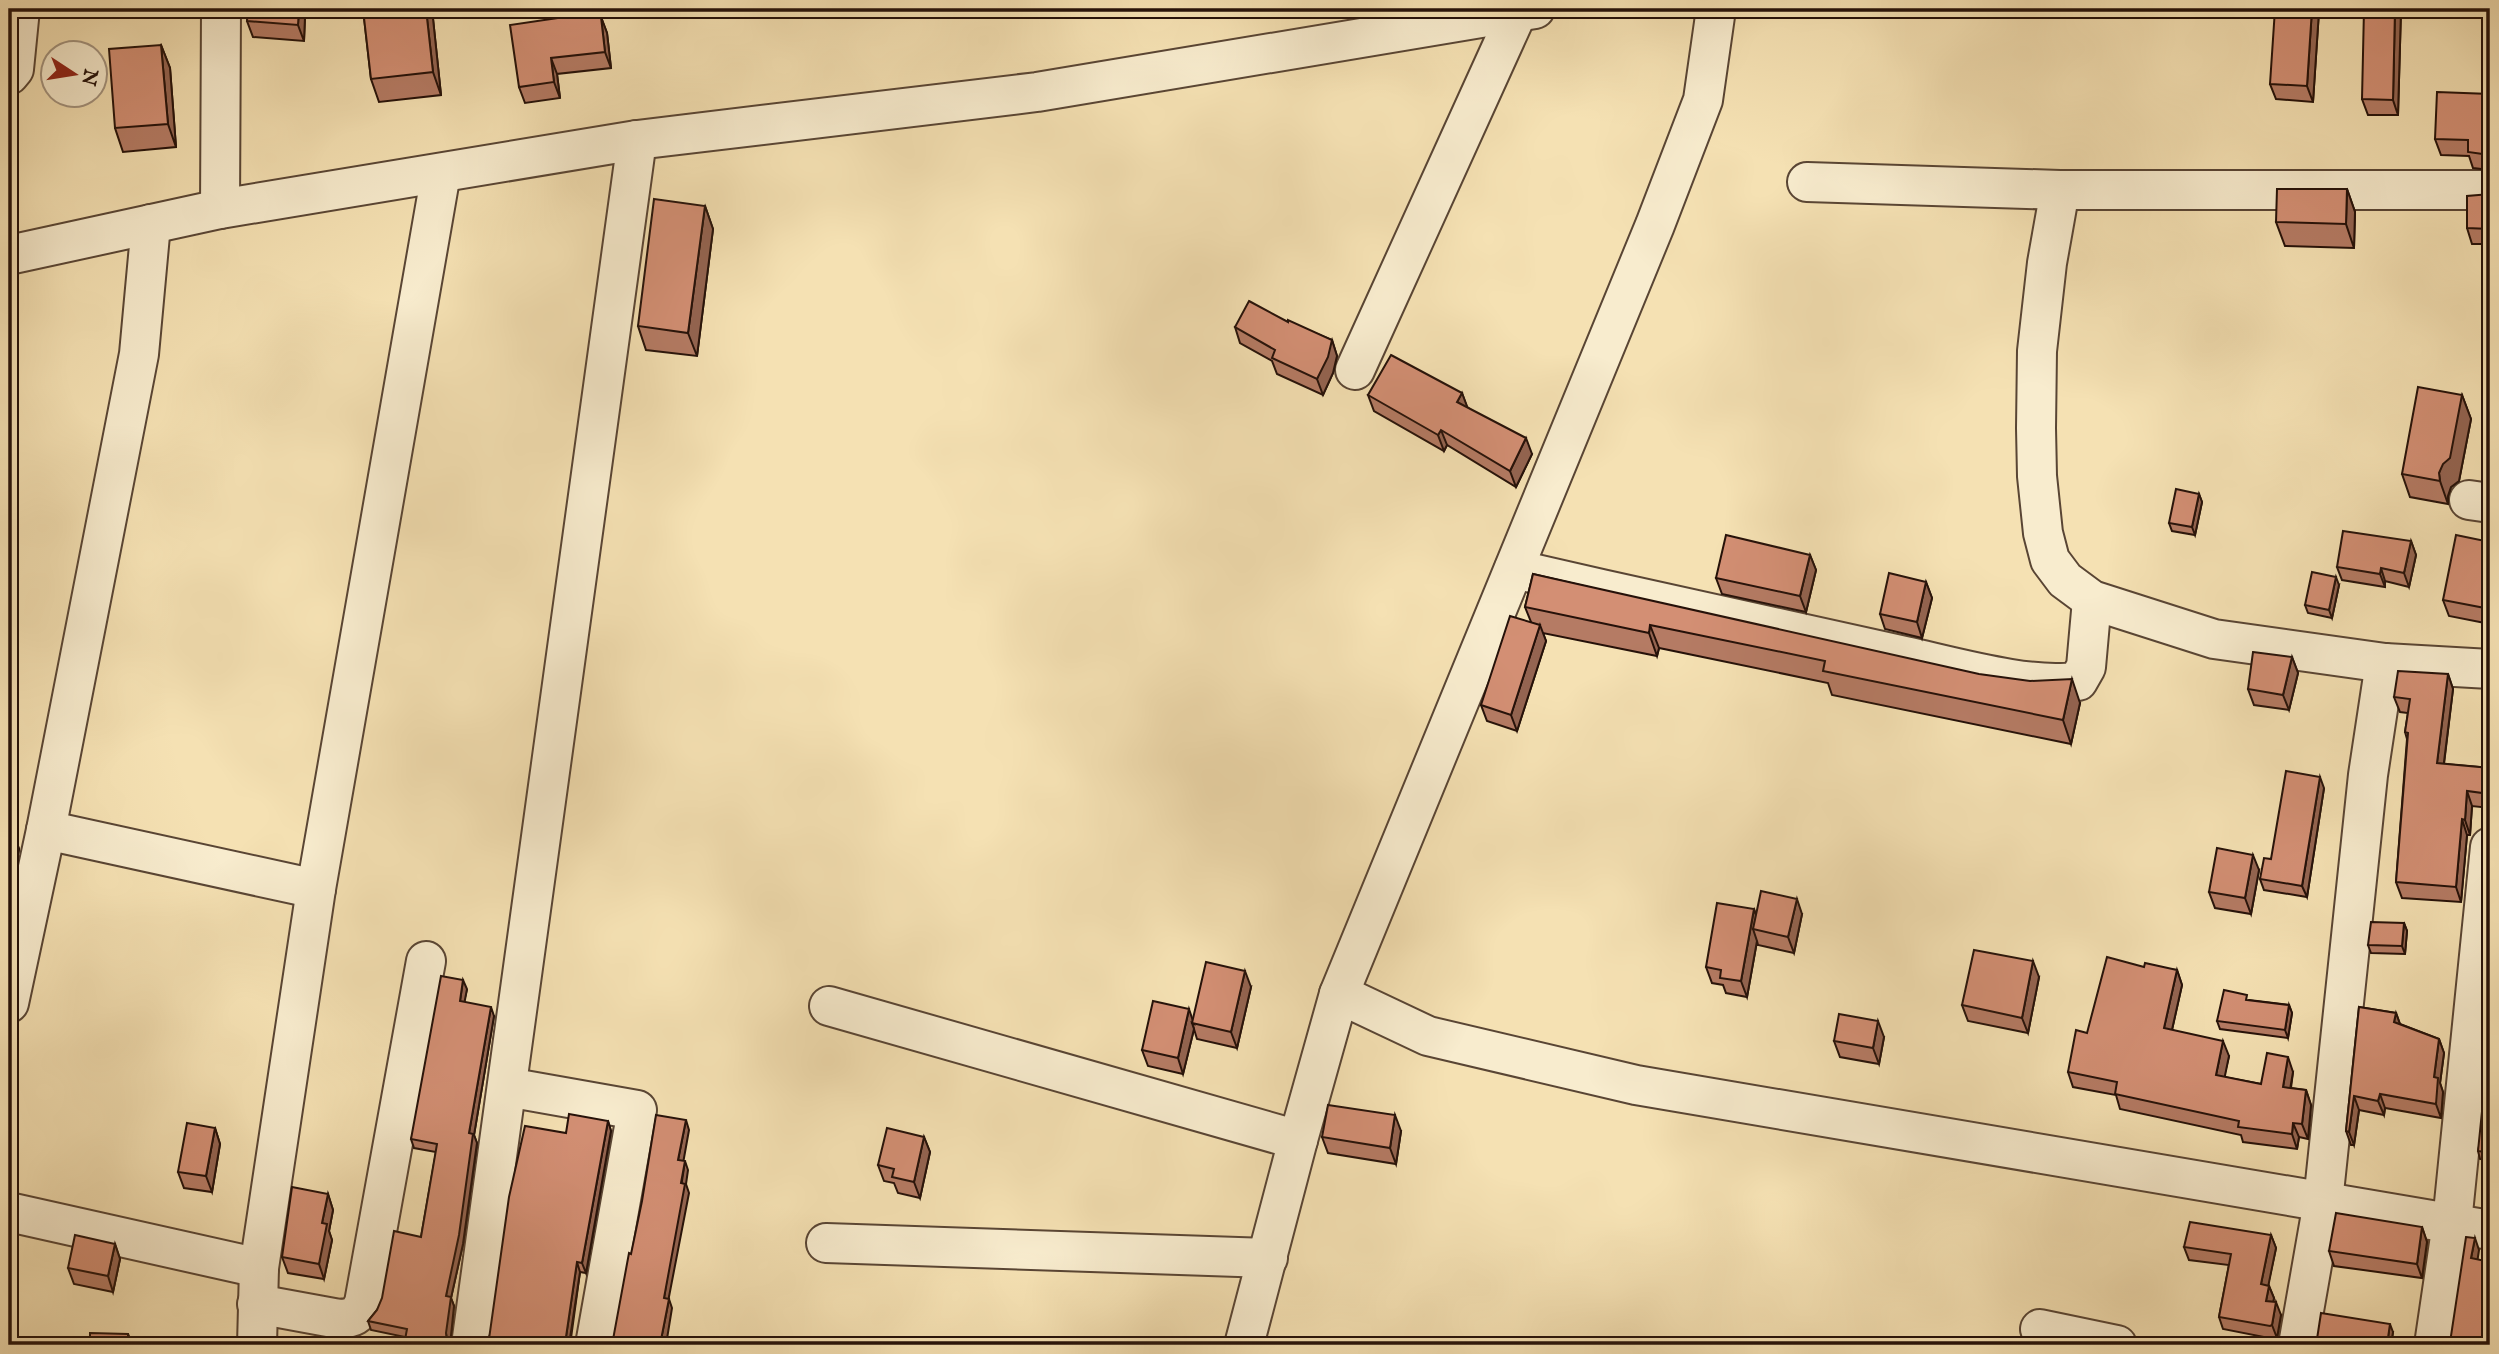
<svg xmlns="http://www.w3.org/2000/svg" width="2499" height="1354" font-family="'IM FELL English',serif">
	<rect width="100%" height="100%" fill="#f5e1b3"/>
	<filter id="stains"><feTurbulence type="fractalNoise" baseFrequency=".00286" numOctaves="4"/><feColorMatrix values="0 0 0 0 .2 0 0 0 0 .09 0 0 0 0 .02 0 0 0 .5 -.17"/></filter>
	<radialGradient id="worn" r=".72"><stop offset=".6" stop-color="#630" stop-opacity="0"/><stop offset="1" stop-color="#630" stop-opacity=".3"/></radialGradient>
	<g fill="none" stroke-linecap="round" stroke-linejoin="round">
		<!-- minor casing -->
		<g stroke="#594534" stroke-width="42">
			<g id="minor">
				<path d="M9 75 14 69 20 9"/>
				<path d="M1807 182 2060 190H2490"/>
				<path d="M2060 190 2047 263 2037 351 2036 428 2037 476 2043 533 2050 560 2065 580 2092 600 2214 639 2385 663 2490 669"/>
				<path d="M220 209 221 9"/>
				<path d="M9 255 220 209 637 140 1037 92 1535 9"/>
				<path d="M1355 370 1518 11"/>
				<path d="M2469 500 2490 503"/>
				<path d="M1514 569C1644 599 1774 628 1905 656 1951 666 2034 690 2078 681L2086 667 2092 600"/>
				<path d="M46 830 316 889"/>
				<path d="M1339 994 1428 1036 1636 1085 2490 1230"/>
				<path d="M9 1003 46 830 139 354 151 224"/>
				<path d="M829 1006 1298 1140"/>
				<path d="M507 1087 637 1110 595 1345"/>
				<path d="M9 1212 259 1268"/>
				<path d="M826 1243 1268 1258"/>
				<path d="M257 1304 339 1319C353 1318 358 1316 364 1303L426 961"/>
				<path d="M2040 1329 2117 1345"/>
				<path d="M257 1345 259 1268 316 889 441 173"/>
				<path d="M471 1345 637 140"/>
				<path d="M1244 1345 1298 1140 1339 994 1655 225 1703 100 1716 9"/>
				<path d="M2298 1345 2323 1202 2368 775 2385 663"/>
				<path d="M2434 1345 2452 1223 2490 847"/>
			</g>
		</g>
		<!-- minor -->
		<use href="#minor" stroke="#f8ecce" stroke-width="38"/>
	</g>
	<!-- wall -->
	<g fill="#b57b64" stroke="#251109" stroke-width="2">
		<path d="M248 9H302L305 17 304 41 253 37 247 21Z"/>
		<path d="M363 9H432L441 95 379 102 371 79Z"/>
		<path d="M2401 10 2398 115H2368L2362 99Z"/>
		<path d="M2319 11 2313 102 2276 99 2270 84Z"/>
		<path d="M601 17 607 33 611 68 557 74 560 98 525 103 519 87 594 18Z"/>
		<path d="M161 45 170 68 176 147 123 152 115 128Z"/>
		<path d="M2490 94V170L2473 168 2469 156 2441 155 2435 139Z"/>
		<path d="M2347 189 2355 212 2354 248 2285 246 2276 222Z"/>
		<path d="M2490 194V244H2472L2467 228Z"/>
		<path d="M705 206 713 229 697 356 646 350 638 326Z"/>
		<path d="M1288 322 1332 340 1337 356 1333 373 1323 395 1277 374 1272 361 1240 343 1235 327Z"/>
		<path d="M1462 393 1467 407 1532 454 1516 487 1447 445 1444 451 1374 411 1368 395Z"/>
		<path d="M2462 395 2471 419 2459 481 2451 487 2448 496V504L2410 497 2402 474Z"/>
		<path d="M2199 494 2202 502 2195 535 2172 531 2169 523Z"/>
		<path d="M2411 541 2416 555 2409 587 2385 581V587L2342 580 2337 567Z"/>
		<path d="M2490 542V624L2449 616 2443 600Z"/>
		<path d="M1810 555 1816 570 1806 612 1722 594 1716 578Z"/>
		<path d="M1533 574 2080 703 2071 744 1832 695 1828 683 1659 648 1657 656 1543 633 1546 641 1517 731 1487 721 1481 705 1531 622 1525 607Z"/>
		<path d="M1926 582 1932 598 1922 638 1885 629 1880 614Z"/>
		<path d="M2339 585 2332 618 2308 613 2305 605Z"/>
		<path d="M2292 657 2298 673 2289 710 2254 705 2248 689Z"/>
		<path d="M2448 674 2453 689 2444 764 2490 768V808L2472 806 2470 835H2467L2461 902 2402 898 2396 882 2407 739 2405 732 2408 713 2400 712 2394 697Z"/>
		<path d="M2324 788 2307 897 2264 890 2260 879 2271 859Z"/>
		<path d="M9 833 14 834 19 849 13 881 9 880Z"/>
		<path d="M2259 870 2251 914 2215 908 2209 892Z"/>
		<path d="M1754 909 1756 915 1802 914 1794 953 1758 945 1757 941 1747 997 1726 993 1723 985 1712 983 1706 967Z"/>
		<path d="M2404 923 2407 931 2405 954 2371 953 2368 945Z"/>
		<path d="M2144 967 2177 970 2182 985 2172 1030 2229 1056 2224 1077 2261 1084 2293 1072 2291 1088 2306 1090 2311 1105 2308 1139 2299 1137 2297 1149 2243 1142 2241 1135 2120 1109 2116 1095 2073 1087 2068 1072Z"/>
		<path d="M2039 977 2028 1033 1968 1021 1962 1005Z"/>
		<path d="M1251 987 1237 1048 1197 1039 1194 1029 1183 1074 1148 1066 1142 1050 1193 1019Z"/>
		<path d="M467 989 464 1002 494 1016 474 1135 477 1143 463 1244 451 1298 454 1306 450 1345H404L405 1337 371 1330 368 1321 377 1310 421 1237 436 1152 414 1148 411 1139Z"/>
		<path d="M2249 1000 2289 1005 2292 1013 2288 1038 2220 1029 2217 1021Z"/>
		<path d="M2359 1007 2396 1013 2400 1024 2439 1039 2444 1053 2440 1083 2443 1092 2441 1118 2385 1108 2384 1115 2359 1110 2354 1145H2351L2346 1131Z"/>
		<path d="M1884 1037 1879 1064 1840 1057 1834 1041Z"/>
		<path d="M2490 1093V1161L2480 1159 2478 1151Z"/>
		<path d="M608 1121 611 1131 586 1273 580 1272 571 1338 573 1345H486L566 1133Z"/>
		<path d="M215 1128 220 1144 212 1192 184 1188 178 1172Z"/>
		<path d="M1401 1131 1396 1164 1328 1153 1322 1137Z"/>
		<path d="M924 1137 930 1152 920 1198 898 1193 894 1183 884 1181 878 1165Z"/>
		<path d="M328 1194 333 1210 329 1231 332 1240 324 1279 288 1273 282 1257Z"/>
		<path d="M2422 1227 2427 1242 2422 1278 2334 1266 2329 1251Z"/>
		<path d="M2271 1235 2276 1248 2268 1285 2269 1286 2274 1298 2273 1302 2281 1315 2277 1338 2274 1339 2223 1329 2219 1317 2229 1265 2189 1260 2184 1247Z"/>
		<path d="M115 1244 120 1259 113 1292 74 1284 68 1268Z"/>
		<path d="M2393 1332 2391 1345H2319L2317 1339Z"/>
	</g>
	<!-- shaded-wall -->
	<g fill="#946451" stroke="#251109" stroke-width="2">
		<path d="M299 9H302L305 17 304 41 298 25Z"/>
		<path d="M426 9H432L441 95 433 72Z"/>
		<path d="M2312 9H2318L2319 11 2313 102 2307 86Z"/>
		<path d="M2395 9H2400L2401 10 2398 115 2393 100Z"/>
		<path d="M601 17 607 33 611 68 605 52Z"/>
		<path d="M161 45 170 68 176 147 168 124Z"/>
		<path d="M551 58 557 74 560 98 554 82Z"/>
		<path d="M2347 189 2355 212 2354 248 2346 224Z"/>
		<path d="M705 206 713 229 697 356 688 333Z"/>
		<path d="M1332 340 1337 356 1333 373 1323 395 1317 379Z"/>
		<path d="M1462 393 1468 409 1457 402Z"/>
		<path d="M2462 395 2471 419 2459 481 2451 487 2448 496V504L2440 481 2439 473Z"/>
		<path d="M1441 430 1447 445 1444 451 1438 435Z"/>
		<path d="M1526 438 1532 454 1516 487 1510 471Z"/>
		<path d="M2199 494 2202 502 2195 535 2192 527Z"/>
		<path d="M2411 541 2416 555 2409 587 2404 573Z"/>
		<path d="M1810 555 1816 570 1806 612 1800 596Z"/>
		<path d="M2381 568 2385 581V587L2380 574Z"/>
		<path d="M2336 577 2339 585 2332 618 2329 610Z"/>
		<path d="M1926 582 1932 598 1922 638 1917 622Z"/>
		<path d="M2490 584V622L2485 608Z"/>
		<path d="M1540 625 1546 641 1517 731 1511 715Z"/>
		<path d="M1650 625 1659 648 1657 656 1649 633Z"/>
		<path d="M2292 657 2298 673 2289 710 2283 695Z"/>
		<path d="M2448 674 2453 689 2442 778 2437 763Z"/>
		<path d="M2072 679 2080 703 2071 744 2063 720Z"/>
		<path d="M2320 777 2324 788 2307 897 2302 886Z"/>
		<path d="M2467 791 2472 806 2470 835 2465 820Z"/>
		<path d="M2462 819 2467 835 2461 902 2456 887Z"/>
		<path d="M14 834 19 849 13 881 9 869V857Z"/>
		<path d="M2253 855 2259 870 2251 914 2245 898Z"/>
		<path d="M1797 899 1802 914 1794 953 1788 937Z"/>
		<path d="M1754 909 1759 925 1753 929 1757 941 1747 997 1741 981Z"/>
		<path d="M2404 923 2407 931 2405 954 2402 946Z"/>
		<path d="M2033 961 2039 977 2028 1033 2022 1018Z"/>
		<path d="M2177 970 2182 985 2169 1043 2164 1028Z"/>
		<path d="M1245 971 1251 987 1237 1048 1231 1032Z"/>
		<path d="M463 980 467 989 463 1010 460 1001Z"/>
		<path d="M2289 1005 2292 1013 2288 1038 2285 1030Z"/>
		<path d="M491 1007 494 1016 474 1135 477 1143 463 1244 451 1298 454 1306 450 1345H448L446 1333V1296L469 1133Z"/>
		<path d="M1189 1009 1194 1024 1192 1023 1194 1029 1183 1074 1178 1058Z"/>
		<path d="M2396 1013 2401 1027 2394 1022Z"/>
		<path d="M1878 1021 1884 1037 1879 1064 1873 1048Z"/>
		<path d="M2439 1039 2444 1053 2440 1083 2443 1092 2441 1118 2436 1104 2434 1077Z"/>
		<path d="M2223 1041 2229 1056 2222 1090 2216 1075Z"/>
		<path d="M2288 1057 2293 1072 2288 1102 2283 1087Z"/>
		<path d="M2306 1090 2311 1105 2308 1139 2302 1124Z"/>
		<path d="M2380 1094 2385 1108 2384 1115 2378 1101Z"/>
		<path d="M2354 1096 2359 1110 2354 1145 2349 1132Z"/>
		<path d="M1395 1115 1401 1131 1396 1164 1390 1148Z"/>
		<path d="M686 1120 689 1130 682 1169 678 1160Z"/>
		<path d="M608 1121 611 1131 586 1273 582 1263Z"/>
		<path d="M2293 1123 2299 1137 2297 1149 2292 1134Z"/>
		<path d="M215 1128 220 1144 212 1192 206 1176Z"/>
		<path d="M924 1137 930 1152 920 1198 914 1182Z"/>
		<path d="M685 1161 688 1170 686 1184 689 1193 667 1307 664 1298Z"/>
		<path d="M328 1194 333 1210 329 1231 332 1240 324 1279 319 1264 322 1223Z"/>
		<path d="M9 1221 14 1236 9 1262Z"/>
		<path d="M2422 1227 2427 1242 2422 1278 2417 1264Z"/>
		<path d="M2271 1235 2276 1248 2266 1297 2261 1284Z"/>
		<path d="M2475 1238 2479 1250 2476 1270 2471 1258Z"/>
		<path d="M115 1244 120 1259 113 1292 108 1276Z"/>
		<path d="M577 1262 580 1272 569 1345 566 1337Z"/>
		<path d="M2269 1286 2274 1298 2271 1314 2266 1301Z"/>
		<path d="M669 1299 672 1308 666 1345H660Z"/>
		<path d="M2276 1302 2281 1315 2277 1338 2272 1325Z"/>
		<path d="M2390 1324 2393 1332 2391 1345H2387Z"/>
		<path d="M128 1334 133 1345H128Z"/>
	</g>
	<!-- building -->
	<g fill="#d38f74" stroke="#251109" stroke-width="2">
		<path d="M248 9H299L298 25 247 21Z"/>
		<path d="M363 9H426L433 72 371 79Z"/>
		<path d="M2275 9H2312L2307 86 2270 84Z"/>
		<path d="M2364 9H2395L2393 100 2362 99Z"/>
		<path d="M592 13 593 18 601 17 605 52 551 58 554 82 519 87 510 25Z"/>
		<path d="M161 45 168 124 115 128 109 49Z"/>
		<path d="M2437 92 2490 94V155L2468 152V140L2435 139Z"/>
		<path d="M2277 189H2347L2346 224 2276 222Z"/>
		<path d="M2490 194V229L2467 228V196Z"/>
		<path d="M654 199 705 206 688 333 638 326Z"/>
		<path d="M1249 301 1288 322V320L1332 340 1328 357 1317 379 1272 358 1275 350 1235 327Z"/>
		<path d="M1391 355 1462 393 1457 402 1526 438 1510 471 1441 430 1438 435 1368 395Z"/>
		<path d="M2418 387 2462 395 2450 458 2443 464 2439 473 2440 481 2402 474Z"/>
		<path d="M2176 489 2199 494 2192 527 2169 523Z"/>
		<path d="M2343 531 2411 541 2404 573 2381 568 2380 574 2337 567Z"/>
		<path d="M1726 535 1810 555 1800 596 1716 578Z"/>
		<path d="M2456 535 2490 542V584L2485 608 2443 600Z"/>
		<path d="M2312 572 2336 577 2329 610 2305 605Z"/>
		<path d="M1889 573 1926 582 1917 622 1880 614Z"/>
		<path d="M1533 574 1979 674 2030 681 2072 679 2063 720 1823 671 1825 661 1650 625 1649 633 1525 607Z"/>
		<path d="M1510 616 1540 625 1511 715 1481 705Z"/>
		<path d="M2253 652 2292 657 2283 695 2248 689Z"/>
		<path d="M2398 671 2448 674 2437 763 2490 768V794L2467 791 2465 820 2462 819 2456 887 2396 882 2408 733 2405 732 2410 699 2394 697Z"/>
		<path d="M2286 771 2320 777 2302 886 2260 879 2264 858 2271 859Z"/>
		<path d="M9 833 14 834 9 857Z"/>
		<path d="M2217 848 2253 855 2245 898 2209 892Z"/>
		<path d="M1761 891 1797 899 1788 937 1753 929Z"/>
		<path d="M1717 903 1754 909 1741 981 1720 978 1721 970 1706 967Z"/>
		<path d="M2371 922 2404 923 2402 946 2368 945Z"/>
		<path d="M1974 950 2033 961 2022 1018 1962 1005Z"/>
		<path d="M2107 957 2144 967 2145 963 2177 970 2164 1028 2223 1041 2216 1075 2261 1084 2267 1053 2288 1057 2283 1087 2306 1090 2302 1124 2293 1123 2292 1134 2238 1127 2239 1121 2115 1094 2117 1082 2068 1072 2076 1030 2087 1033Z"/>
		<path d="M1206 962 1245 971 1231 1032 1192 1023Z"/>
		<path d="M441 976 463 980 460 1001 491 1007 469 1133 473 1134 459 1235 446 1296 451 1297 446 1333 447 1343 449 1345H404L407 1329 368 1321 377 1310 382 1298 394 1231 421 1237 437 1144 411 1139Z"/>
		<path d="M2490 989V1012H2488Z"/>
		<path d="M2224 990 2247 995 2246 1000 2289 1005 2285 1030 2217 1021Z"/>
		<path d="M1153 1001 1189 1009 1178 1058 1142 1050Z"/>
		<path d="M2359 1007 2396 1013 2394 1022 2439 1039 2434 1077 2438 1078 2436 1104 2380 1094 2378 1101 2354 1096 2349 1132 2346 1131Z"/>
		<path d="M1839 1014 1878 1021 1873 1048 1834 1041Z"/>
		<path d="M2484 1092 2490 1093V1153L2478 1151Z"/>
		<path d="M1328 1105 1395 1115 1390 1148 1322 1137Z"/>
		<path d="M569 1114 608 1121 582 1263 577 1262 566 1337 571 1338 570 1345H486L489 1339 509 1197 525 1126 566 1133Z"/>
		<path d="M656 1115 686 1120 678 1160 685 1161 681 1183 685 1184 664 1298 669 1299 660 1345H612L629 1253 631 1254 642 1201Z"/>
		<path d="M187 1123 215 1128 206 1176 178 1172Z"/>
		<path d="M887 1128 924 1137 914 1182 892 1177 894 1169 878 1165Z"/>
		<path d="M292 1187 328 1194 322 1223 327 1224 319 1264 282 1257Z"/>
		<path d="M2336 1213 2422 1227 2417 1264 2329 1251Z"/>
		<path d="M2190 1222 2271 1235 2261 1284 2269 1286 2266 1301 2276 1302 2272 1325 2270 1326 2219 1317 2231 1254 2184 1247Z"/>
		<path d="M75 1235 115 1244 108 1276 68 1268Z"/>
		<path d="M2466 1237 2475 1238 2471 1258 2490 1262V1345H2447L2451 1336Z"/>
		<path d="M2321 1313 2390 1324 2387 1345H2355L2317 1339Z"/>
		<path d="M90 1333 128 1334V1345H90Z"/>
	</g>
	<!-- margin -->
	<rect width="2499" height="1354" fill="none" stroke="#f5e1b3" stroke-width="35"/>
	<rect x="10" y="10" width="2478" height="1333" fill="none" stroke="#251109" stroke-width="3.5"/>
	<rect x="18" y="18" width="2464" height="1319" fill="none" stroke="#251109" stroke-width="2"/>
	<!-- north arrow -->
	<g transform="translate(74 74) rotate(102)"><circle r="33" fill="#f8ecce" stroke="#a4947f" stroke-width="2"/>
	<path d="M0-5L12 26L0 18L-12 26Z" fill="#8f2418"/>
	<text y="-10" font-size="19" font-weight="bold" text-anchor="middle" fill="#251109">N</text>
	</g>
	<rect width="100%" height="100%" filter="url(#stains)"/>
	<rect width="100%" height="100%" fill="url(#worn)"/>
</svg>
